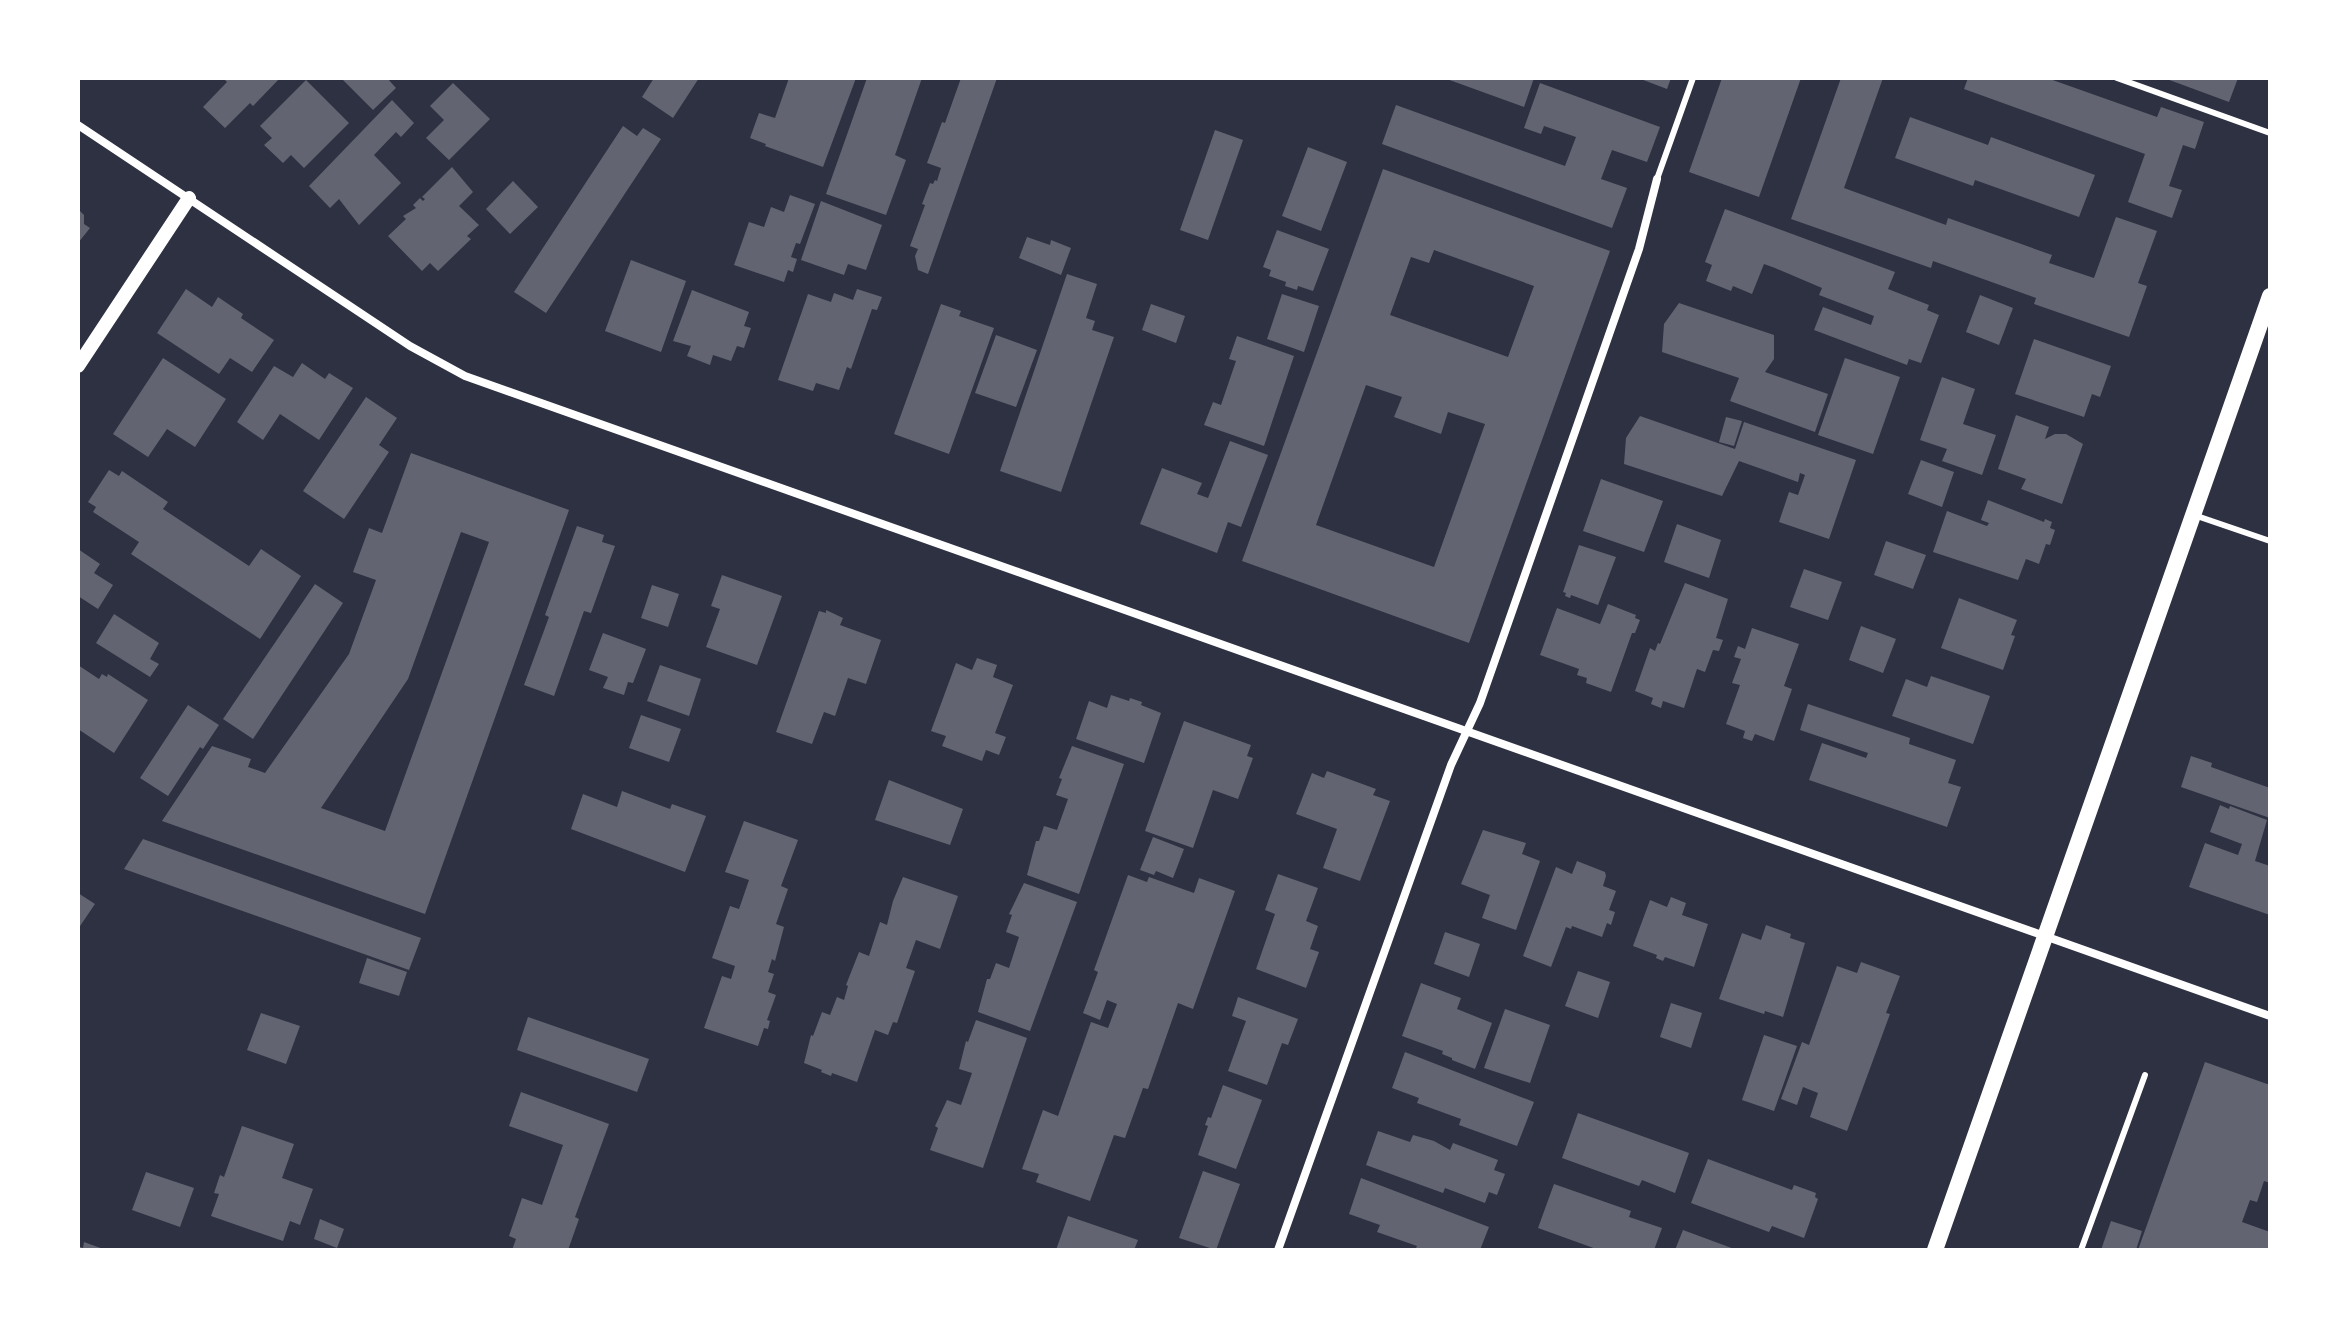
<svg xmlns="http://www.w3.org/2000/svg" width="2348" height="1328" font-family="'IBM Plex Sans',sans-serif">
	<rect width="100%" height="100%" fill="#2d3142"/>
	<!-- building -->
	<g fill="#626471" fill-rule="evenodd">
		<path d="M223 78H280L253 106 250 103 225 128 203 107 227 82Z"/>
		<path d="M341 78H387L396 88 373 110Z"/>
		<path d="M654 78H699L673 118 642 97Z"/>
		<path d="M789 78H856L823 167 765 146 766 144 750 138 759 113 775 118Z"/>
		<path d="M867 78H922L895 155 906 160 886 215 826 194Z"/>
		<path d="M961 78H997L928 274 918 270 915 256 918 249 910 246 925 205 922 204 930 183 933 184 935 180 937 181 941 168 927 163 942 122 945 123Z"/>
		<path d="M1444 78H1534L1524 107Z"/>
		<path d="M1638 78H1671L1667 89Z"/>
		<path d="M1722 78H1801L1759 197 1689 172Z"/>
		<path d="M1841 78H1883L1844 188 1946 225 1948 218 2052 255 2049 263 2094 278 2116 217 2157 231 2138 283 2147 286 2129 337 2034 304 2036 298 1933 261 1931 268 1791 219Z"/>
		<path d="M1968 78H2047L2157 117 2161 107 2204 122 2195 149 2183 145 2169 186 2182 190 2172 218 2128 202 2145 154 1964 89Z"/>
		<path d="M2164 78H2238L2229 102Z"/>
		<path d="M306 80 349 123 304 168 291 155 283 163 264 145 272 138 260 126Z"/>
		<path d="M453 83 490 119 449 160 426 138 444 120 430 106Z"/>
		<path d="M1540 83 1660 127 1647 162 1612 150 1601 179 1627 188 1612 228 1382 144 1396 105 1565 166 1576 137 1544 126 1541 134 1524 128Z"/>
		<path d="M392 100 414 123 401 137 396 132 374 155 401 183 359 225 339 199 330 208 309 186Z"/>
		<path d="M1910 117 1988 145 1991 137 2095 175 2079 217 1975 180 1973 186 1895 158Z"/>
		<path d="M623 126 637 136 643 128 661 139 546 313 514 292Z"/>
		<path d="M1215 130 1243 140 1208 240 1180 230Z"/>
		<path d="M1308 147 1347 162 1321 231 1282 216Z"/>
		<path d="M452 167 473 192 459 206 479 225 467 236 471 239 438 271 430 263 422 271 388 236 406 219 403 216 416 208 413 205 420 198 423 201 425 199 422 197Z"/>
		<path d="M1383 169 1610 251 1469 643 1242 561ZM1434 250 1534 286 1508 357 1390 315 1411 257 1429 263ZM1366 385 1402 397 1394 417 1441 434 1448 412 1485 424 1434 567 1316 525Z"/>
		<path d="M513 181 538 207 510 234 486 209Z"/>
		<path d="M790 195 815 204 800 244 796 243 791 257 797 259 793 272 788 270 784 282 734 265 749 222 764 227 771 207 784 212Z"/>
		<path d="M821 201 882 225 866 270 848 264 844 275 801 260Z"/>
		<path d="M78 209 84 215V224L90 228 78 243Z"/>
		<path d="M1725 209 1895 272 1888 289 1929 305 1927 310 1939 315 1921 363 1909 359 1907 365 1814 330 1823 307 1871 325 1874 316 1819 295 1822 288 1775 268 1764 264 1752 294 1733 286 1731 291 1706 281 1712 265 1705 262Z"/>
		<path d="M1277 230 1329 249 1313 291 1298 286 1297 290 1285 286 1286 282 1269 276 1271 270 1263 267Z"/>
		<path d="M1027 237 1050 245 1051 240 1071 248 1061 275 1019 258Z"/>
		<path d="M631 260 686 281 661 352 605 331Z"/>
		<path d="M1067 274 1097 284 1086 318 1095 321 1092 330 1114 337 1061 492 1000 471Z"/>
		<path d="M186 289 212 307 218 297 243 314 241 318 274 340 252 372 230 358 219 374 157 333Z"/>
		<path d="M857 289 882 297 877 310 872 309 851 369 847 367 839 390 816 383 813 391 778 380 808 294 831 302 834 293 853 300Z"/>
		<path d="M692 290 749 312 744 326 751 328 744 348 737 346 731 361 713 355 710 365 687 356 691 346 673 341Z"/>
		<path d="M1282 294 1319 306 1304 352 1267 339Z"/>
		<path d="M1980 295 2013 308 1999 345 1966 332Z"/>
		<path d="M1679 303 1774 335V359L1765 372 1828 394 1815 432 1730 401 1739 378 1662 352 1664 324Z"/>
		<path d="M941 304 961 311 959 316 994 328 949 454 894 434Z"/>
		<path d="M1151 304 1185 316 1176 343 1142 330Z"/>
		<path d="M996 335 1037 350 1016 407 975 393Z"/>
		<path d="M1237 336 1294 356 1264 446 1204 425 1213 402 1221 405 1236 361 1229 359Z"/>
		<path d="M2034 339 2111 366 2100 397 2092 394 2084 417 2015 394Z"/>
		<path d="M163 358 226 399 195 447 167 429 148 457 113 434Z"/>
		<path d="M1845 358 1900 377 1873 454 1818 435Z"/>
		<path d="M302 363 325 379 329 373 353 388 319 440 280 414 263 440 237 422 274 366 293 377Z"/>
		<path d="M1942 377 1975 389 1963 424 1996 435 1982 475 1942 461 1947 449 1920 440Z"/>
		<path d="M366 397 397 418 379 445 389 452 344 519 303 491Z"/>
		<path d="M2016 415 2049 427 2045 439 2055 434H2066L2083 444 2062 504 2021 489 2026 479 1998 469Z"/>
		<path d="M1640 416 1735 449 1744 422 1856 460 1829 539 1779 522 1789 492 1798 495 1805 475 1800 473 1798 482 1739 461 1722 496 1624 464 1626 438Z"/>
		<path d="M1726 417 1742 421 1734 446 1719 442Z"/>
		<path d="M1230 441 1268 455 1241 527 1228 522 1217 553 1140 524 1162 468 1202 483 1197 494 1208 498Z"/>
		<path d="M411 453 569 510 425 914 162 821 212 746 251 759 248 767 265 773 349 654 376 580 353 572 369 528 382 533ZM461 532 489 542 385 831 321 808 408 679Z"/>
		<path d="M1921 460 1954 472 1942 507 1908 494Z"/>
		<path d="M109 470 119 476 122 471 168 502 163 509 249 566 261 549 301 576 260 639 131 554 139 542 93 512 96 507 88 502Z"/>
		<path d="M1601 479 1663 501 1644 552 1583 531Z"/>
		<path d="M1988 500 2044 522 2045 519 2052 522 2050 528 2055 530 2050 545 2046 544 2039 564 2026 559 2018 580 1933 552 1947 511 1987 526 1989 523 1981 520Z"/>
		<path d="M1677 524 1721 540 1709 578 1664 562Z"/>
		<path d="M577 526 604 535 602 542 615 546 591 613 584 611 554 696 524 685 549 617 545 615Z"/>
		<path d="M1886 541 1926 555 1913 589 1874 575Z"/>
		<path d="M1579 545 1616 557 1598 605 1571 595 1570 598 1565 596 1566 593 1563 592Z"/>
		<path d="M78 549 100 564 94 573 113 585 98 609 78 596Z"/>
		<path d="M1804 569 1842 582 1828 620 1790 607Z"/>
		<path d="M722 575 782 596 757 665 706 647 720 609 711 606Z"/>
		<path d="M1685 583 1728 599 1716 638 1723 640 1719 651 1713 650 1705 672 1697 669 1684 708 1663 701 1661 708 1651 704 1653 698 1635 691 1650 648 1655 651 1658 643 1660 644Z"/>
		<path d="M315 584 343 603 253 739 223 719Z"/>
		<path d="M652 585 679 594 668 627 641 618Z"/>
		<path d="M1959 598 2017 620 2011 635 2015 636 2003 670 1941 648Z"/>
		<path d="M1608 604 1636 615 1635 618 1640 620 1635 633H1632L1611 692 1586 683 1587 678 1577 675 1579 669 1540 655 1557 608 1600 624Z"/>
		<path d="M826 610 843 618 840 625 881 640 866 684 848 678 835 716 824 712 812 744 776 732 819 611 826 613Z"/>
		<path d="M114 614 159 643 150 659 159 664 150 677 96 643Z"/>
		<path d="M1861 626 1896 639 1883 673 1849 660Z"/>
		<path d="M1752 628 1799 644 1784 686 1792 689 1774 741 1755 734 1752 741 1743 738 1745 731 1726 724 1740 685 1732 683 1741 659 1734 657 1738 646 1745 649Z"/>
		<path d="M603 633 646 649 633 683 628 682 624 695 603 688 608 677 589 670Z"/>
		<path d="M977 658 997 665 993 677 1013 685 995 733 1006 737 999 755 986 750 982 761 942 746 946 736 931 731 956 663 972 670Z"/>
		<path d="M78 665 99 679 102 674 107 677 108 674 148 700 114 753 78 729Z"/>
		<path d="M660 665 701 679 689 716 647 701Z"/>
		<path d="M1931 676 1990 696 1973 744 1892 716 1906 679 1927 687Z"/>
		<path d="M1111 695 1129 701 1130 698 1142 702 1141 705 1161 713 1144 763 1076 739 1089 701 1107 708Z"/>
		<path d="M1808 704 1910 738 1909 744 1956 760 1948 783 1961 787 1947 827 1809 780 1822 743 1866 758 1868 753 1800 730Z"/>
		<path d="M188 705 219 725 203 749 200 747 168 796 140 778Z"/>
		<path d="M641 715 681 729 669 762 629 748Z"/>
		<path d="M1184 721 1251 745 1247 756 1253 758 1238 799 1213 790 1193 848 1145 831Z"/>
		<path d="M1072 746 1124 764 1079 894 1027 875 1036 841H1039L1044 826 1057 830 1068 799 1056 795 1062 779 1059 778Z"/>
		<path d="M2191 756 2212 763 2211 767 2270 788V818L2181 787Z"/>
		<path d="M1327 771 1376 789 1373 795 1390 801 1360 881 1323 868 1337 829 1296 814 1312 773 1324 778Z"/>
		<path d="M889 780 963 809 950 845 875 820Z"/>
		<path d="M622 791 670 809 672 804 706 816 685 872 571 829 583 794 617 807Z"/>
		<path d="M2220 805 2229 809 2230 806 2267 820 2255 861 2270 866V915L2189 887 2205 843 2238 855 2242 844 2210 832Z"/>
		<path d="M744 821 798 840 781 886 788 889 776 924 784 927 775 961 772 959 768 972 774 974 768 992 776 995 767 1020 770 1021 768 1029 764 1028 758 1046 704 1028 722 976 731 979 735 966 712 958 730 906 739 909 749 880 725 872Z"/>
		<path d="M1483 830 1526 843 1522 854 1540 861 1516 930 1482 918 1490 895 1461 884Z"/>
		<path d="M1153 837 1184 849 1173 878 1156 871 1154 875 1140 870Z"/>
		<path d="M143 839 421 938 409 970 124 869Z"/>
		<path d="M1577 861 1605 872 1606 876 1603 886 1616 891 1609 910 1615 912 1611 925 1607 923 1602 937 1572 926 1571 929 1566 927 1551 967 1523 956 1556 867 1572 874Z"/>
		<path d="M1278 874 1318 888 1306 921 1318 926 1310 949 1319 952 1306 988 1256 969 1275 914 1265 910Z"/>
		<path d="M1128 875 1147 882 1149 877 1194 893 1199 878 1235 891 1193 1009 1178 1003 1148 1089 1143 1088 1125 1138 1114 1135 1090 1201 1036 1182 1039 1174 1022 1169 1043 1110 1058 1116 1091 1022 1108 1028 1117 1004 1107 1000 1100 1020 1083 1013 1098 972 1094 970Z"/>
		<path d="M903 877 958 896 940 949 916 940 906 968 915 971 897 1023 893 1022 888 1035 875 1030 857 1082 832 1073 831 1076 821 1072 822 1070 804 1063 811 1035 813 1036 822 1012 830 1015 837 997 844 1000 848 986 846 985 859 952 869 956 880 922 887 925 893 901Z"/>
		<path d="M1024 883 1077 902 1030 1031 978 1012 987 979H990L996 963 1009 968 1019 937 1006 932 1012 915 1009 914Z"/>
		<path d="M78 893 95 904 78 929Z"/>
		<path d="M1671 897 1686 903 1682 915 1708 924 1694 967 1665 957 1663 961 1656 958 1657 955 1633 946 1650 900 1667 907Z"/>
		<path d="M1766 925 1791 934 1790 938 1805 943 1783 1017 1765 1011 1764 1014 1719 999 1742 933 1761 940Z"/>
		<path d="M1445 932 1480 944 1469 977 1434 964Z"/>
		<path d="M367 958 407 972 399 996 359 983Z"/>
		<path d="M1861 962 1900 976 1886 1013 1890 1014 1847 1131 1810 1117 1818 1093 1803 1087 1797 1105 1781 1099 1802 1042 1809 1045 1837 966 1857 973Z"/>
		<path d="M1578 971 1610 982 1598 1018 1565 1006Z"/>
		<path d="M1421 983 1461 998 1457 1009 1492 1023 1475 1069 1452 1060V1058L1442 1054 1443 1051 1402 1036Z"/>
		<path d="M1238 997 1298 1019 1288 1045 1282 1043 1267 1085 1228 1071 1246 1021 1232 1016Z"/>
		<path d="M1671 1003 1702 1013 1691 1048 1660 1037Z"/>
		<path d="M1505 1009 1550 1025 1530 1083 1484 1068Z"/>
		<path d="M261 1013 300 1026 286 1064 247 1050Z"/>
		<path d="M528 1017 649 1059 637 1092 517 1050Z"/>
		<path d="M976 1020 1027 1038 983 1168 930 1150 938 1128 935 1126 947 1100 961 1105 972 1073 959 1069 966 1041 968 1042Z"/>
		<path d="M1764 1035 1797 1046 1774 1111 1742 1100Z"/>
		<path d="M1405 1052 1534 1102 1517 1146 1459 1125 1461 1119 1417 1103 1419 1098 1392 1088Z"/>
		<path d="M2205 1062 2270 1085V1183L2264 1181 2257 1202 2250 1200 2242 1222 2270 1232V1250H2138Z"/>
		<path d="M1223 1085 1262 1100 1236 1169 1198 1155 1208 1126 1205 1125 1208 1117 1211 1118Z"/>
		<path d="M521 1092 609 1124 575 1217 579 1219 568 1250H512L516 1239 509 1236 522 1198 542 1205 563 1145 509 1126Z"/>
		<path d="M1578 1113 1689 1153 1675 1193 1642 1180 1639 1186 1562 1158Z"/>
		<path d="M242 1126 294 1144 282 1178 313 1189 300 1225 290 1221 283 1241 211 1216 219 1194 214 1193 220 1175 224 1177Z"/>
		<path d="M1378 1131 1410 1142 1413 1135 1434 1141 1450 1150 1453 1143 1498 1160 1494 1170 1505 1174 1497 1195 1489 1192 1485 1203 1445 1188 1443 1193 1366 1165Z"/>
		<path d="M1708 1159 1792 1190 1794 1185 1816 1193 1815 1197 1818 1199 1804 1238 1772 1226 1769 1232 1691 1203Z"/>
		<path d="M1203 1171 1240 1184 1216 1250 1179 1238Z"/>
		<path d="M146 1172 194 1188 180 1227 132 1210Z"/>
		<path d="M1361 1178 1489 1227 1480 1250H1415L1417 1246 1377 1232 1380 1225 1349 1214Z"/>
		<path d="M1554 1184 1631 1211 1629 1217 1662 1228 1654 1250H1599L1538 1228Z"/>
		<path d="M1068 1216 1138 1240 1134 1250H1056Z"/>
		<path d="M320 1219 344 1229 337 1248 314 1239Z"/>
		<path d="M2111 1221 2142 1231 2136 1250H2101Z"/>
		<path d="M1683 1230 1737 1250H1675Z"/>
		<path d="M84 1242 106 1250H78V1246L83 1248Z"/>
	</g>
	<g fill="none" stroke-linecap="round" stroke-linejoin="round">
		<!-- service -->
		<g stroke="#fff" stroke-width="6">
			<path d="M2117 78 2270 133"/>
			<path d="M1657 179 1693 78"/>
			<path d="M2194 515 2270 541"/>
			<path d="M2081 1250 2145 1075"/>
		</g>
		<!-- minor -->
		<g stroke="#fff" stroke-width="8">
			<path d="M78 125 410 346 465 376 2270 1016"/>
			<path d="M1278 1250 1451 765 1480 703 1639 249 1657 179"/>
		</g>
		<!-- tertiary -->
		<path stroke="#fff" stroke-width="14" d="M78 366 189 198"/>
		<!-- secondary -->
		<path stroke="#fff" stroke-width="16" d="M1935 1250 2270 296"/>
	</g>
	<!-- border -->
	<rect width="2348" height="1328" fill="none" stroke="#ffffff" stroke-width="160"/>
</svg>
